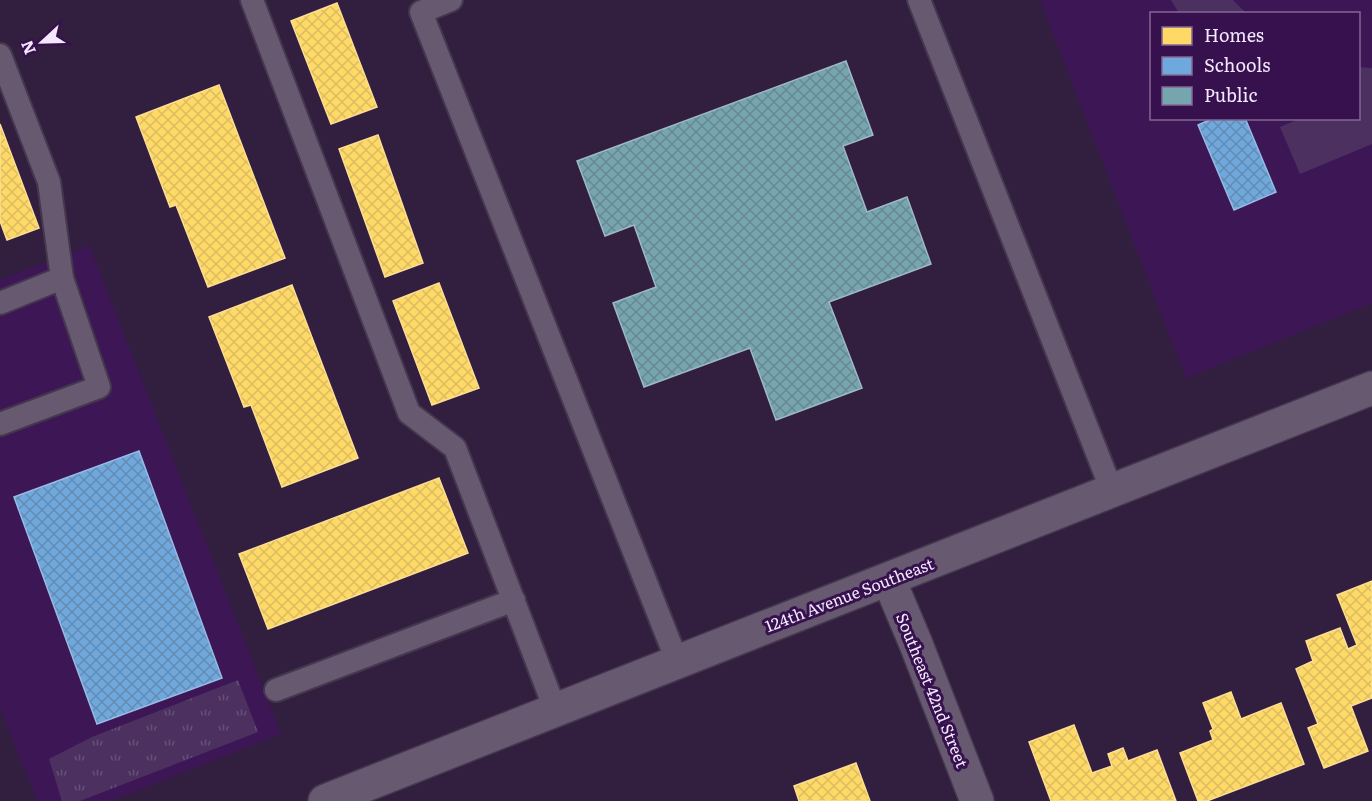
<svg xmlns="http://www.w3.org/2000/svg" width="1372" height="801" font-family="Literata,serif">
	<defs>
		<pattern id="park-tufts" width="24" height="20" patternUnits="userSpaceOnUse" patternTransform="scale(1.5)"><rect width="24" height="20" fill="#4c3160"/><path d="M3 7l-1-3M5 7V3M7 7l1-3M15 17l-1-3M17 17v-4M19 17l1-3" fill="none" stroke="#664f78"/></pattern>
		<pattern id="homes-cross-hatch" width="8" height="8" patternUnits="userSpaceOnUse" patternTransform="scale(1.5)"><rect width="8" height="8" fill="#ffd966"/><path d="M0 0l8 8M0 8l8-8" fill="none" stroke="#dbbc61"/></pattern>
		<pattern id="schools-cross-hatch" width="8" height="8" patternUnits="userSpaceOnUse" patternTransform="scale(1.5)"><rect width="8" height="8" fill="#6fa8dc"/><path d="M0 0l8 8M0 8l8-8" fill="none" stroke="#648bb1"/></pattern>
		<pattern id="public-cross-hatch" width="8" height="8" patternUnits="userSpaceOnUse" patternTransform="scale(1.5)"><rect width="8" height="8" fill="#76a5af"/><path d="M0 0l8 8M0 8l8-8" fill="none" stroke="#688891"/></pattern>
	</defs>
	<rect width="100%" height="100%" fill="#321e3f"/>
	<!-- built -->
	<g fill="#3d1755" fill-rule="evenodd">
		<path d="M1040 0H1372V303L1186 378ZM1152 14H1358V118H1152Z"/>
		<path d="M89 245 281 734 111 801H37L0 708V280Z"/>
	</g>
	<!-- grass -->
	<g fill="#4c3160">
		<path d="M1171 0H1233L1246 13H1179Z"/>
		<path d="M1359 67 1372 68V144L1300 174 1280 127 1299 119 1358 118Z"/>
	</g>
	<!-- park -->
	<path fill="url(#park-tufts)" d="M238 680 258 732 80 801H62L49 759 92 737Z"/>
	<!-- homes -->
	<g fill="url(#homes-cross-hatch)" stroke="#fcde94" stroke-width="1.5">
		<path d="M337 3 377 107 331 124 291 21Z"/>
		<path d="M219 85 285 258 208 287 176 205 170 207 136 117Z"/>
		<path d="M0 124 39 228 7 240 0 221Z"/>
		<path d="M378 135 423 263 385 277 339 149Z"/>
		<path d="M439 283 479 388 432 405 393 301Z"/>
		<path d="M292 285 358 458 282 487 251 405 244 407 209 317Z"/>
		<path d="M439 478 468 553 268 629 239 554Z"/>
		<path d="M1372 581V698L1351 706 1368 751 1324 768 1308 728 1318 724 1296 669 1313 661 1306 641 1340 628 1348 649 1357 645 1337 595Z"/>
		<path d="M1231 692 1241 719 1281 703 1304 764 1207 801H1198L1180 753 1213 740 1210 731 1213 729 1203 703Z"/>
		<path d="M1074 725 1092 773 1112 766 1108 754 1123 748 1128 761 1157 750 1176 801H1051L1029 742Z"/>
		<path d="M856 763 870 801H799L794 786Z"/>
	</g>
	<!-- schools -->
	<g fill="url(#schools-cross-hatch)" stroke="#97bbe6" stroke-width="1.5">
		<path d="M1214 118H1245L1276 192 1234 210 1198 125Z"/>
		<path d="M139 451 222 678 97 724 14 497Z"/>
	</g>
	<!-- public -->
	<path fill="url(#public-cross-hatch)" stroke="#9cb9c7" stroke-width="1.5" d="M846 61 873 135 843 146 867 212 907 197 931 264 829 302 862 388 776 420 750 348 644 387 613 303 656 287 634 225 605 236 577 161Z"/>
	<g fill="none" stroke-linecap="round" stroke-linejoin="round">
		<!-- service casing -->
		<g stroke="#44374e" stroke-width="26">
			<g id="service">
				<path d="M252 0 409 413 455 448 555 709"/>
				<path d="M451 0 421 12 677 661"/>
				<path d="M919 0 1112 491"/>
				<path d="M0 55 49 182 62 278"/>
				<path d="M0 303 62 278 99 387 0 424"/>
				<path d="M276 690 514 600"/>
			</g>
		</g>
		<!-- minor casing -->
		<g stroke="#44374e" stroke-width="36">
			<path id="minor" d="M889 580 916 644 977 801"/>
		</g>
		<!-- tertiary casing -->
		<g stroke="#44374e" stroke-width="36">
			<path id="tertiary" d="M325 801 1372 388"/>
		</g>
		<!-- service -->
		<use href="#service" stroke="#675970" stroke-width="22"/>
		<!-- minor -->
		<use href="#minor" stroke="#675970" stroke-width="33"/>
		<!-- tertiary -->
		<use href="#tertiary" stroke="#675970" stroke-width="33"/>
	</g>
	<g text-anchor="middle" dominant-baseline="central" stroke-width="6" stroke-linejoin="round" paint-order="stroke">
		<!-- street labels -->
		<g font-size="16" fill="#f4e8ff" stroke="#36114d">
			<text transform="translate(849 594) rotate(-21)">124th Avenue Southeast</text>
			<text transform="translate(933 690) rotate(68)">Southeast 42nd Street</text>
		</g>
	</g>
	<!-- legend -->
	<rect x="1150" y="12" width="210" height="108" fill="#36114d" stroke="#826794" stroke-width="1.5"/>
	<rect x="1162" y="27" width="30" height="18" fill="#ffd966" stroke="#826794" stroke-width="1.5"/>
	<text x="1204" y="42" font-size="18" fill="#f4e8ff">Homes</text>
	<rect x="1162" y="57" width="30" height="18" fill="#6fa8dc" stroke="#826794" stroke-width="1.5"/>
	<text x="1204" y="72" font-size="18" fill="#f4e8ff">Schools</text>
	<rect x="1162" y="87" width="30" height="18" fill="#76a5af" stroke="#826794" stroke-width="1.5"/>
	<text x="1204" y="102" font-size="18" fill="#f4e8ff">Public</text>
	<!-- north arrow -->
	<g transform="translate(42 42) rotate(248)" stroke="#36114d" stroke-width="4.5" paint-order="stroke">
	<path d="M0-4.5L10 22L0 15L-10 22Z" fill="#f4e8ff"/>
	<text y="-9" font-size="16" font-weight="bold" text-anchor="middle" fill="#f4e8ff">N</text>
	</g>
</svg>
